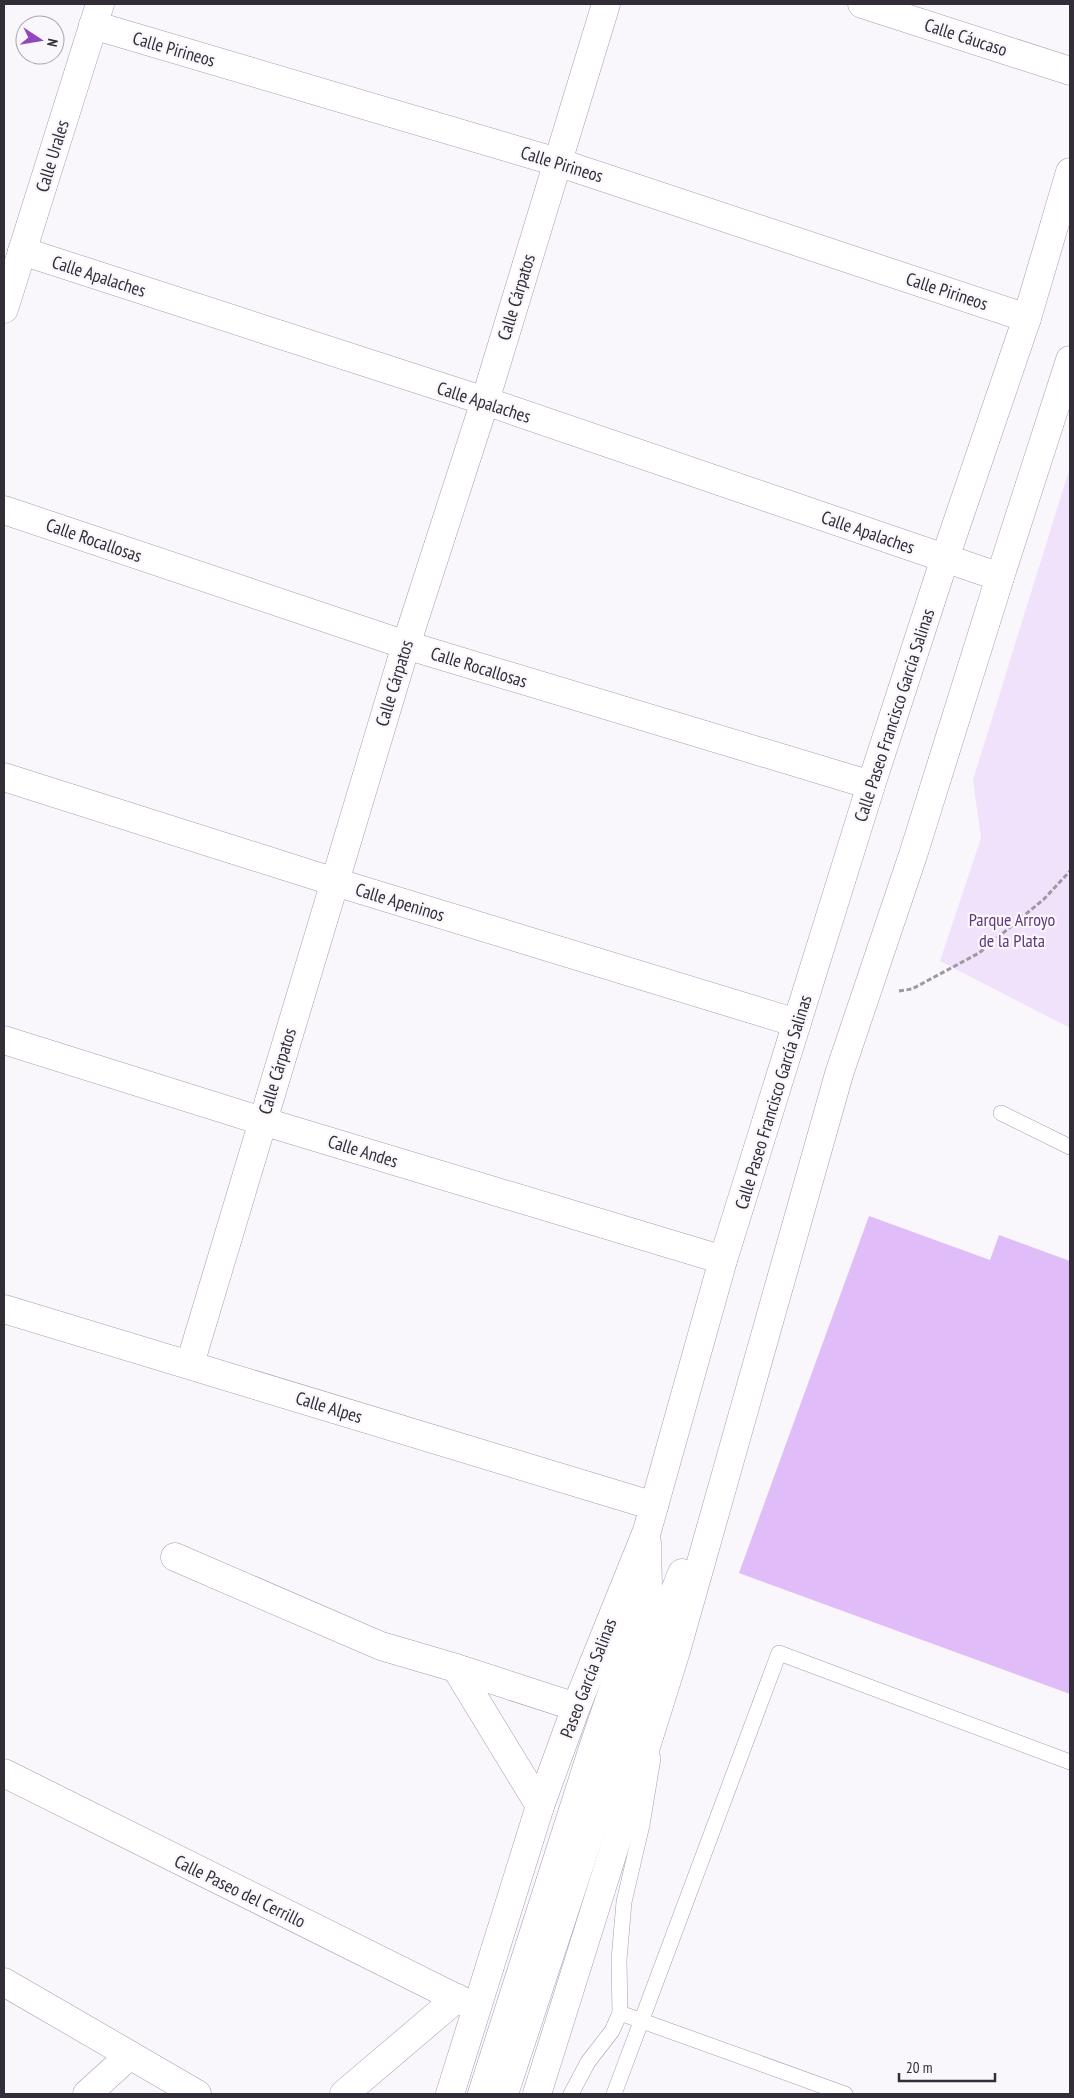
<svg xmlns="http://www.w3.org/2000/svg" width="1074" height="2098" font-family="'PT Sans Narrow',sans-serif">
	<rect width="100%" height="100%" fill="#f9f6fc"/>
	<!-- green -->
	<path fill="#f0e2fb" d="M1070 467V1028L940 961 981 838 973 780Z"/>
	<!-- building -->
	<path fill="#e0bdf8" d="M869 1216 990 1260 999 1235 1070 1261V1694L739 1573Z"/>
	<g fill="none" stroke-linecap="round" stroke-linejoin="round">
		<!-- lane casing -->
		<g stroke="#aa9ab5" stroke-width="16">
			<g id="lane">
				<path d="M1001 1113 1070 1147"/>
				<path d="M620 2013 845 2094"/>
				<path d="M571 2094 588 2062 612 2031 620 2013 619 1960 624 1902 642 1825 653 1758"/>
				<path d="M614 2094 779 1653 1070 1762"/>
			</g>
		</g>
		<!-- street casing -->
		<g stroke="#aa9ab5" stroke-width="29">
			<g id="street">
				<path d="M862 4 1070 71"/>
				<path d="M93 25 557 162 1027 318"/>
				<path d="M22 251 485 401 1000 577"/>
				<path d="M4 309 100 4"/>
				<path d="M4 510 406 645 871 785"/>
				<path d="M4 777 335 882 797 1023"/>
				<path d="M4 1040 262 1121 723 1260"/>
				<path d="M4 1309 654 1506"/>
				<path d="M190 1364 406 645 485 401 606 4"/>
				<path d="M175 1557 381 1646 456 1668 576 1707"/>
				<path d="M456 1668 540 1806"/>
				<path d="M4 1773 476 2008"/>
				<path d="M4 1982 197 2094"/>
				<path d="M87 2094 130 2055"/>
				<path d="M344 2094 457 1998"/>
			</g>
		</g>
		<!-- secondary casing -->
		<g stroke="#aa9ab5" stroke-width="29">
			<g id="secondary">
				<path d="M450 2094 540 1806 576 1707 647 1531 723 1260 871 785 945 558 1027 318 1070 172"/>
				<path d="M482 2094 594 1745 648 1588 647 1543"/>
				<path d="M504 2094 643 1672 682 1573"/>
				<path d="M537 2094 676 1651 839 1074 913 855 1000 577 1070 360"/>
			</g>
		</g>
		<!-- path -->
		<path stroke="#9d99a1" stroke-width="3" stroke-dasharray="5 2.5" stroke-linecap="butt" d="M899 991 912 989 979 953 1044 899 1070 871"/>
		<!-- lane -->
		<use href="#lane" stroke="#fff" stroke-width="15"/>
		<!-- street -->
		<use href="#street" stroke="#fff" stroke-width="28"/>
		<!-- secondary -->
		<use href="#secondary" stroke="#fff" stroke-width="28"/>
	</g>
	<g text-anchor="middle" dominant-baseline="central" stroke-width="4.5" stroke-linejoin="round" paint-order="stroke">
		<!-- street labels -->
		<g font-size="18" fill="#332d38" stroke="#f9f6fc">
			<text transform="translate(966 37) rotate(18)">Calle Cáucaso</text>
			<text transform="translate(174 49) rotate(16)">Calle Pirineos</text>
			<text transform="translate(52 156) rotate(-73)">Calle Urales</text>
			<text transform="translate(562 164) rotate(17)">Calle Pirineos</text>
			<text transform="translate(99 276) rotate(18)">Calle Apalaches</text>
			<text transform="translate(947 291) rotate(18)">Calle Pirineos</text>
			<text transform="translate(516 297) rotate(-73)">Calle Cárpatos</text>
			<text transform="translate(484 402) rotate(18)">Calle Apalaches</text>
			<text transform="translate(868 532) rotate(19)">Calle Apalaches</text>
			<text transform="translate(94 540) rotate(19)">Calle Rocallosas</text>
			<text transform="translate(479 667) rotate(17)">Calle Rocallosas</text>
			<text transform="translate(394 683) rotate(-73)">Calle Cárpatos</text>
			<text transform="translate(894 715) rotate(-72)">Calle Paseo Francisco García Salinas</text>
			<text transform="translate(400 902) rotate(17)">Calle Apeninos</text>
			<text transform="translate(277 1071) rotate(-73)">Calle Cárpatos</text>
			<text transform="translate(773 1102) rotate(-73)">Calle Paseo Francisco García Salinas</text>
			<text transform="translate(363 1151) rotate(17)">Calle Andes</text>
			<text transform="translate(329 1407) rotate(17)">Calle Alpes</text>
			<text transform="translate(588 1678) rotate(-69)">Paseo García Salinas</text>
			<text transform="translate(240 1891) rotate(26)">Calle Paseo del Cerrillo</text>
		</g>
		<!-- park labels -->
		<g font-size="18" fill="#61377b" stroke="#f9f6fc">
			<text x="1012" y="919">Parque Arroyo<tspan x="1012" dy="21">de la Plata</tspan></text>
		</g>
	</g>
	<!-- border -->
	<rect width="1074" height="2098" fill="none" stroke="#332d38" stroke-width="10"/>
	<!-- north arrow -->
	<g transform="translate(40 40) rotate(102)"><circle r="24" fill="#f9f6fc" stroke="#aaa6ae"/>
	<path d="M0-4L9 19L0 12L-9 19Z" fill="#9148bb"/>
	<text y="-8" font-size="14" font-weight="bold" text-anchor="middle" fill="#332d38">N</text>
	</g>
	<!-- scale -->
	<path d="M899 2073v8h96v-8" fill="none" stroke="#332d38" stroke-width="2.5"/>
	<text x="906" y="2073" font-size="15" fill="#332d38" stroke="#f9f6fc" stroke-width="4" paint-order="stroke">20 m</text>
</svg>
